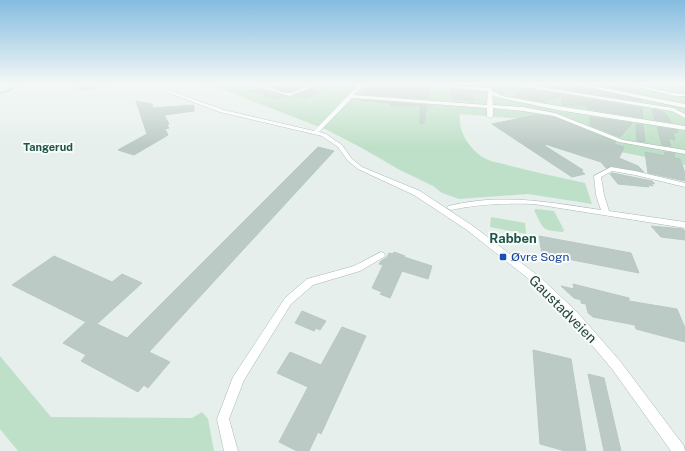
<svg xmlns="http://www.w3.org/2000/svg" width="685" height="451" font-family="'Public Sans',sans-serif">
	<rect width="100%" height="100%" fill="#e6efeb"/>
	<!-- green -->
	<g fill="#bfe0c8">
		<path d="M72 84H106V86C94 89 81 96 72 84Z"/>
		<path d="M200 84H685V165L621 152 535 120 460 114C458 133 470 150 486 159 492 162 501 163 507 165 533 172 559 177 585 183L592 204 528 194 459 199 442 193 433 186 398 169 362 148 327 130 224 90Z"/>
		<path d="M536 209 554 211 564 230 563 232C541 230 544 230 534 210Z"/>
		<path d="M491 217 525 223 526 234 490 227Z"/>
		<path d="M0 356 51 417 192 418 202 412 208 419 214 451H18L0 429Z"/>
	</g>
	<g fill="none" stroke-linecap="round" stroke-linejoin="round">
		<!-- stream -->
		<path stroke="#8ec9d4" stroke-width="2" d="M0 93 10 90 20 84"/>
	</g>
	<!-- building -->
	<g fill="#bbcac4" stroke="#b8c9c2">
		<path d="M269 84 289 89 302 84 306 85 288 92 265 85Z"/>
		<path d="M370 84H413L430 87 428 99 362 94 364 90H368Z"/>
		<path d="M450 84H498L505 85 502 94 494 90 490 86Z"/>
		<path d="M533 84H572L641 100V101Z"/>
		<path d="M593 84H604L622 88 640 91V94Z"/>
		<path d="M258 88 284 96 277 99 251 91Z"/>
		<path d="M313 88 322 91 307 98H303L295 95Z"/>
		<path d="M521 88 642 108 643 118 588 109 587 106 562 105V95L552 100 549 99 546 102 515 97Z"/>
		<path d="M450 89 486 92V93L471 92 474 100 452 99Z"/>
		<path d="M359 100 427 105 424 123H420V106H390V103Z"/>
		<path d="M136 101 152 104 153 108 194 105V111L164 115 169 124 167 125 169 128 165 129 168 135 134 155 118 150 147 134Z"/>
		<path d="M652 109 664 112 671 122 655 120Z"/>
		<path d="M536 115 554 117 616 142 614 144 624 147 619 158 638 166 644 172 611 166 606 168 601 162 545 144V146L583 170 581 171 585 174 572 177 492 124Z"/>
		<path d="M590 117 632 123 620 137 590 125Z"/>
		<path d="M636 124 643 125 645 142 637 141Z"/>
		<path d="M657 127 677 130 678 132 673 133 675 140 668 138 671 146 662 145Z"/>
		<path d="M318 147 334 151 149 352 170 362 148 388 144 385 138 392 81 361 86 355 63 343 86 322 12 285 54 256 112 282 122 274 142 283 97 324 127 338Z"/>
		<path d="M645 152 666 156 664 152 674 153 675 158 680 159 685 173V181L648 173Z"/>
		<path d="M612 173 652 181 655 184 651 183 653 186 647 185 649 187 618 184 610 174Z"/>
		<path d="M651 226 683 229 685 231V240L661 237Z"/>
		<path d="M539 236 631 253 639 273 542 254Z"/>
		<path d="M394 252 405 256 404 257 432 266 428 279 402 271 390 298 380 294 382 292 372 288 383 265 379 264 381 261 387 257 389 253 393 254Z"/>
		<path d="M573 284 629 298V301L677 309 685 328V342L636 329 635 325 593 317 588 313 586 304 581 303V300L574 298 561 286 574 289Z"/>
		<path d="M302 311 326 321 320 330 316 328 314 331 295 323Z"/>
		<path d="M342 327 366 336 321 434 318 432 309 451H297L279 442 308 387 277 373 290 352 321 365Z"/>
		<path d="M533 350 571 359 586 451H565L540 444Z"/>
		<path d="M588 374 604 378 621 451H604Z"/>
	</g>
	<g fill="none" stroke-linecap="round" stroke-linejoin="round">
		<!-- street casing -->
		<g stroke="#a8b8b2" stroke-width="1">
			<g id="street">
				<path d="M250 84C263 84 275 92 288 93 295 94 307 84 318 84L289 96Z"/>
				<path d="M359 84H364L354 95 487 105 488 91 414 84 490 88 492 89V91L502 96 558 106 685 126V130L558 110 501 98 492 95 493 105 523 107 555 113 623 140 685 150V154L619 142 554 116 523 111 493 108V116L490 118 487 116V108L352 98 319 132 326 134 342 145 352 159 362 167 420 191 473 226 541 278 577 312 620 361 684 446 685 451H671L612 369 569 318 535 284 467 230 414 195 358 169 348 161 338 147 322 136 220 112 161 90 165 89 224 110 314 131Z"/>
				<path d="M508 84H521L673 108 685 114V118L672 111Z"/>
				<path d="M573 84H584L685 104V108Z"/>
				<path d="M625 84C645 84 665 94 685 94V96H675Z"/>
				<path d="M611 167 635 171 685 183V187L635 175 612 171 601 177 604 195 609 211 685 222V228L534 204C506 203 478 204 451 210L447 208 448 206C502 193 548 202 601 210L596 195 594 176Z"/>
				<path d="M381 252 384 253 385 255 384 257 360 271 313 285 291 304 244 380 229 419 238 451H224L217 419 233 377 285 298 307 279 354 266Z"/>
			</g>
		</g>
		<!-- street -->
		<use href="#street" fill="#fff" fill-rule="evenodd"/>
	</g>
	<!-- sky -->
	<linearGradient id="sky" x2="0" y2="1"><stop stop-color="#84bce0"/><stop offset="0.57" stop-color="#f4f8f6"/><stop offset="1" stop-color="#f4f8f6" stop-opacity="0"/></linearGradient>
	<rect width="685" height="147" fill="url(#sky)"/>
	<!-- markers -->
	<rect fill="#1a4fb4" stroke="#f7fbf9" stroke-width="1.5" x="499" y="253" width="8" height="8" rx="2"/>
	<g text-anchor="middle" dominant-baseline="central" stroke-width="4" stroke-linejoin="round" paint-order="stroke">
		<!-- far-neighbourhood labels -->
		<g font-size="11" font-weight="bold" fill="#1f5548" stroke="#f7fbf9">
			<text x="48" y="147">Tangerud</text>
		</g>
		<!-- transit labels -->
		<g font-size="12" fill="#164399" stroke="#f7fbf9" text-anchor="start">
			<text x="511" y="257">Øvre Sogn</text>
		</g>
		<!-- neighbourhood labels -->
		<g font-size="13" font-weight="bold" fill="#1f5548" stroke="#f7fbf9">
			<text x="513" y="238">Rabben</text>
		</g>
		<!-- near-street labels -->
		<g font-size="14" fill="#24423a" stroke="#f7fbf9">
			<text transform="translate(563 309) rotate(45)">Gaustadveien</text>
		</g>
	</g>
</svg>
